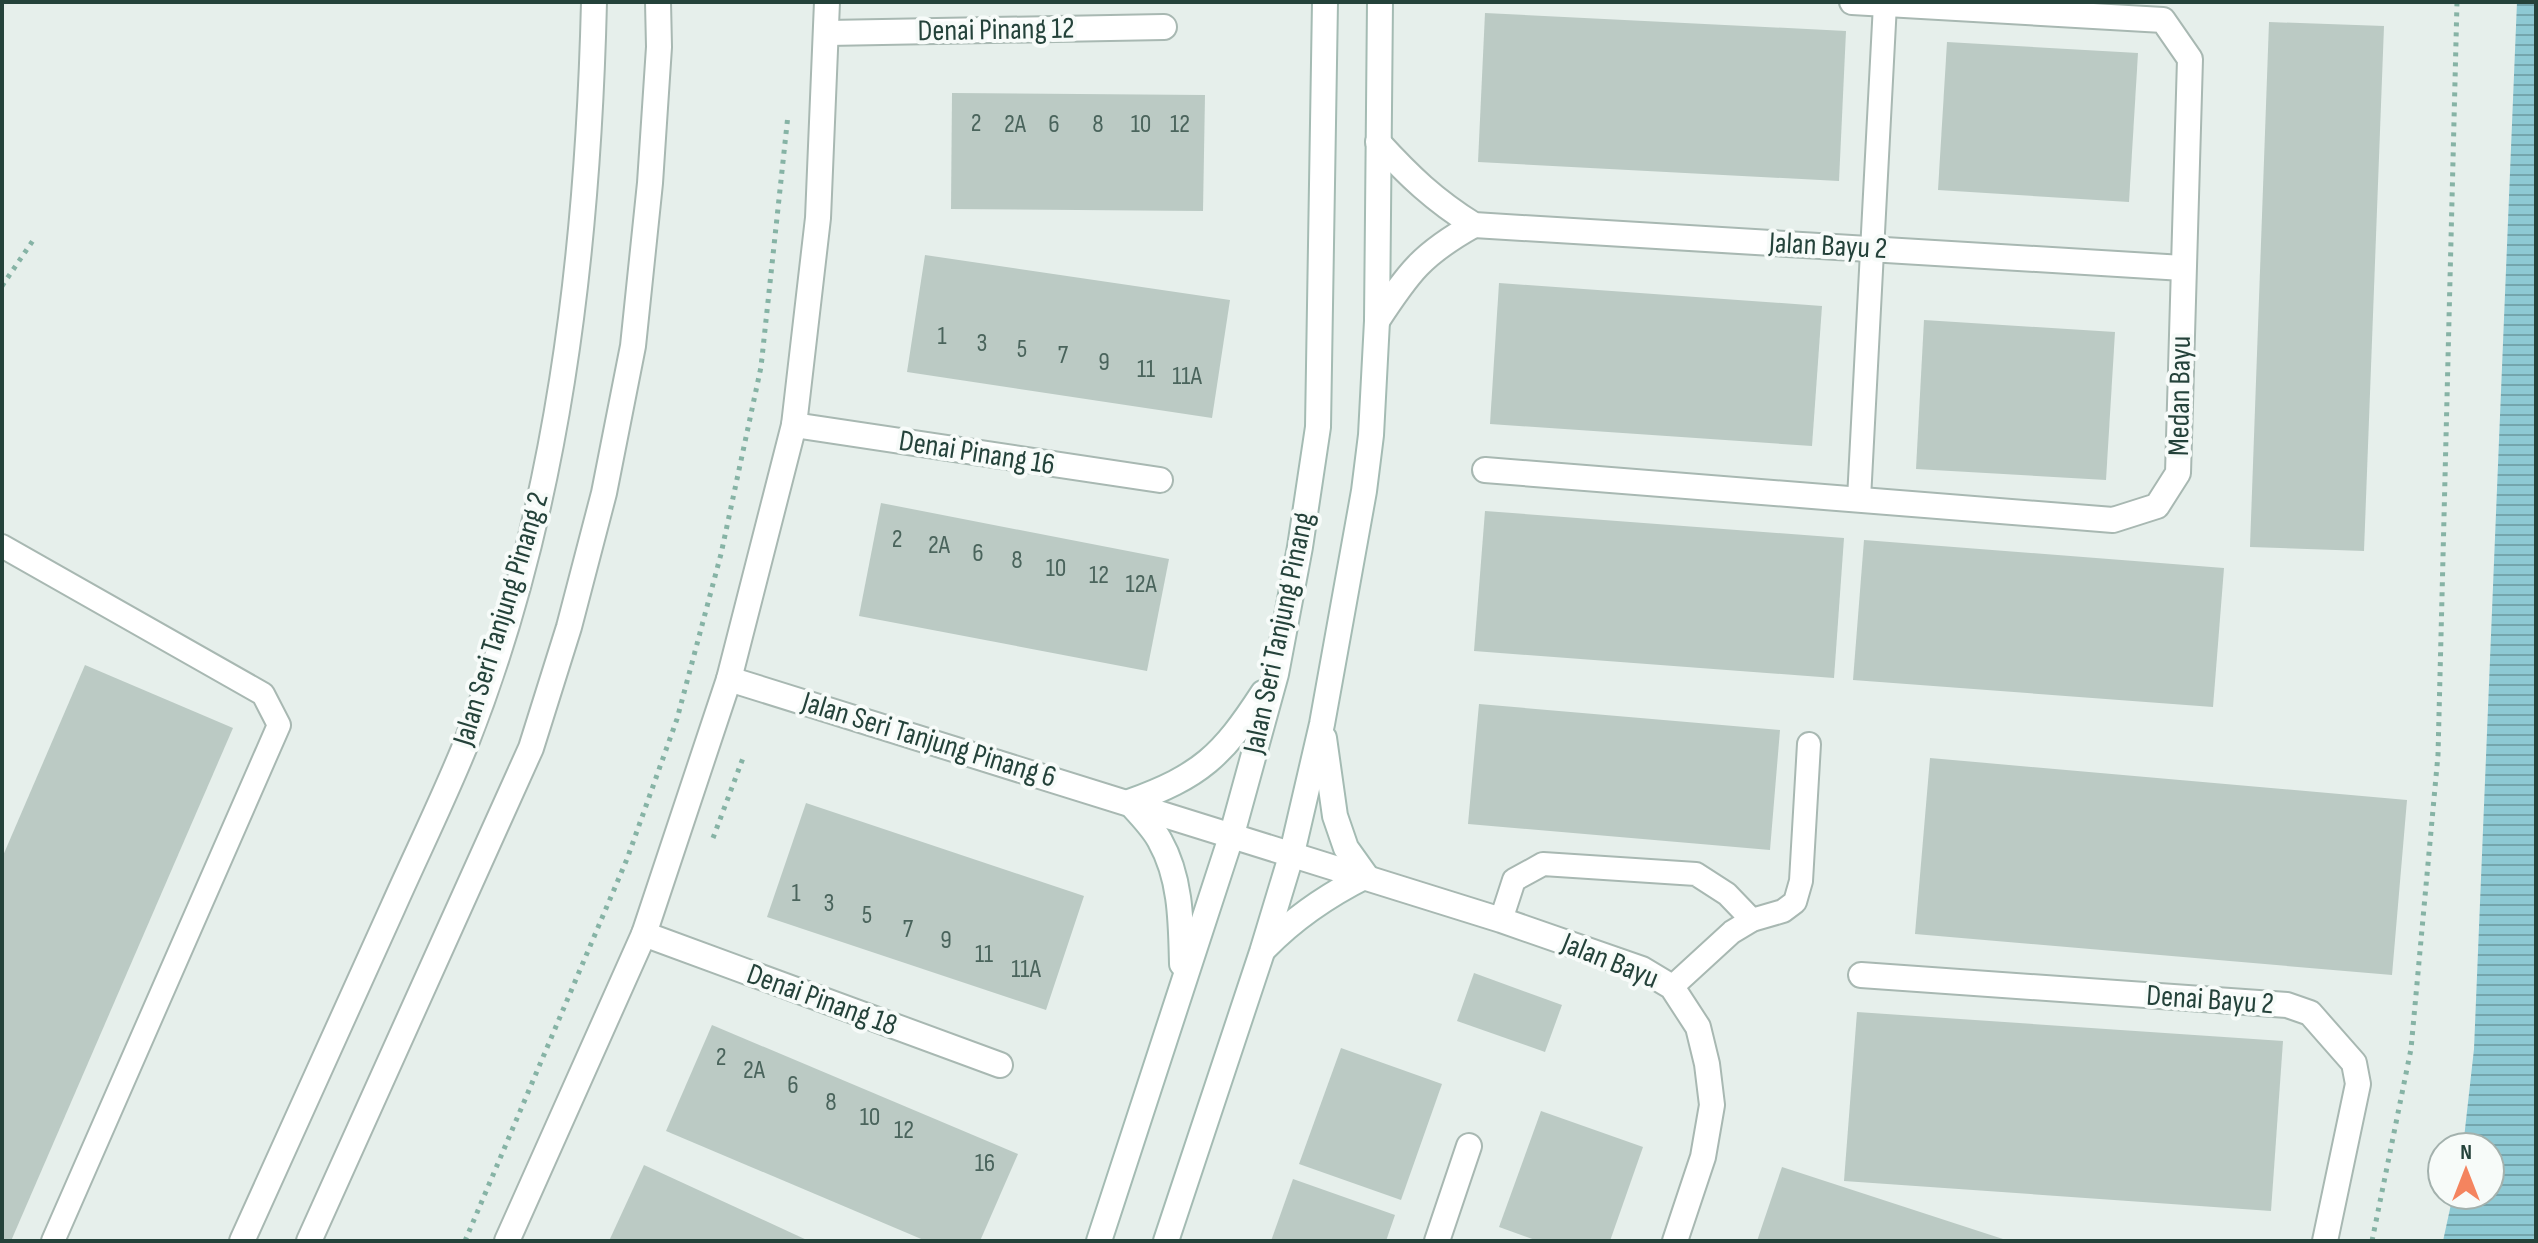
<svg xmlns="http://www.w3.org/2000/svg" width="2538" height="1243" font-family="'Sofia Sans Condensed',sans-serif">
	<defs>
		<pattern id="water-rules" width="6" height="5" patternUnits="userSpaceOnUse" patternTransform="scale(2)"><rect width="6" height="5" fill="#8ec9d4"/><path d="M0 2.5h6" fill="none" stroke="#74a5ad"/></pattern>
	</defs>
	<rect width="100%" height="100%" fill="#e6efeb"/>
	<!-- water -->
	<path fill="url(#water-rules)" d="M2517 2H2536V1241H2443L2453 1195H2490V1147H2463L2474 1049Z"/>
	<!-- building -->
	<g fill="#bbcac4">
		<path d="M1485 13 1846 31 1839 181 1478 162Z"/>
		<path d="M2269 22 2384 26 2364 551 2250 547Z"/>
		<path d="M1947 42 2138 53 2129 202 1938 190Z"/>
		<path d="M952 93 1205 95 1203 211 951 209Z"/>
		<path d="M925 255 1230 300 1212 418 907 372Z"/>
		<path d="M1499 283 1822 306 1812 446 1490 424Z"/>
		<path d="M1924 320 2115 332 2106 480 1916 469Z"/>
		<path d="M881 503 1169 559 1147 671 859 616Z"/>
		<path d="M1485 511 1844 538 1834 678 1474 651Z"/>
		<path d="M1864 540 2224 568 2213 707 1853 680Z"/>
		<path d="M85 665 233 728 11 1241H2V858Z"/>
		<path d="M1479 704 1780 730 1770 850 1468 824Z"/>
		<path d="M1930 758 2407 800 2392 975 1915 934Z"/>
		<path d="M806 803 1084 896 1046 1010 767 917Z"/>
		<path d="M1474 973 1562 1005 1545 1052 1457 1021Z"/>
		<path d="M1857 1012 2283 1041 2271 1211 1844 1181Z"/>
		<path d="M712 1025 1018 1154 980 1241H926L666 1131Z"/>
		<path d="M1341 1048 1442 1084 1401 1200 1299 1164Z"/>
		<path d="M1541 1111 1643 1147 1610 1241H1538L1499 1227Z"/>
		<path d="M644 1165 809 1241H609Z"/>
		<path d="M1782 1167 2006 1240V1241H1757Z"/>
		<path d="M1293 1179 1395 1215 1386 1241H1271Z"/>
	</g>
	<g fill="none" stroke-linecap="round" stroke-linejoin="round">
		<!-- service casing -->
		<g stroke="#a8b8b2" stroke-width="26">
			<g id="service">
				<path d="M1859 499 1885 4"/>
				<path d="M2 546 263 694 279 725 53 1241"/>
				<path d="M1501 920 1514 880 1543 864 1696 874 1727 894 1752 920"/>
				<path d="M1672 987 1732 932 1752 920 1783 911 1795 902 1801 881 1809 744"/>
			</g>
		</g>
		<!-- minor casing -->
		<g stroke="#a8b8b2" stroke-width="28">
			<g id="minor">
				<path d="M828 33 1164 27"/>
				<path d="M1378 142C1409 176 1434 200 1474 225L2183 268"/>
				<path d="M1377 321C1409 272 1422 254 1474 225"/>
				<path d="M794 425 1160 480"/>
				<path d="M1485 470 2113 520 2157 506 2178 473 2190 59 2163 20 1852 2"/>
				<path d="M729 679 1501 920 1642 969 1672 987 1698 1027 1707 1064 1712 1105 1703 1157 1675 1241"/>
				<path d="M644 934 1000 1065"/>
				<path d="M1861 975 2287 1005 2310 1013 2354 1063 2358 1084 2325 1241"/>
				<path d="M507 1241 644 934 729 679 794 425 818 218 827 2"/>
				<path d="M1437 1241 1469 1146"/>
			</g>
		</g>
		<!-- tertiary casing -->
		<g stroke="#a8b8b2" stroke-width="28">
			<g id="tertiary">
				<path d="M242 1241C292 1130 343 1018 393 907 417 853 443 800 465 746 558 512 588 252 594 2"/>
				<path d="M309 1241 531 748 569 627 604 493 633 346 650 183 659 47 658 2"/>
			</g>
		</g>
		<!-- secondary casing -->
		<g stroke="#a4bbb3" stroke-width="28">
			<g id="secondary">
				<path d="M1265 948C1295 917 1328 895 1366 876L1346 848 1335 816 1324 738"/>
				<path d="M1182 964C1181 922 1181 878 1160 841 1153 827 1139 814 1129 802 1201 776 1222 756 1263 693"/>
				<path d="M1099 1241 1232 834 1276 674 1300 547 1318 427 1325 2"/>
				<path d="M1166 1241 1262 952 1292 853 1322 724 1364 491 1371 435 1377 321 1380 2"/>
			</g>
		</g>
		<!-- path -->
		<g stroke="#86b3a5" stroke-width="5" stroke-dasharray="4 6" stroke-linecap="butt">
			<path d="M2 286 34 239"/>
			<path d="M713 838 743 758"/>
			<path d="M465 1241 627 859 677 719 721 554 761 367 788 115"/>
			<path d="M2372 1241 2411 1049 2438 755 2457 2"/>
		</g>
		<!-- service -->
		<use href="#service" stroke="#fff" stroke-width="22"/>
		<!-- minor -->
		<use href="#minor" stroke="#fff" stroke-width="24"/>
		<!-- tertiary -->
		<use href="#tertiary" stroke="#fff" stroke-width="24"/>
		<!-- secondary -->
		<use href="#secondary" stroke="#fff" stroke-width="24"/>
	</g>
	<g text-anchor="middle" dominant-baseline="central" stroke-width="8" stroke-linejoin="round" paint-order="stroke">
		<!-- number labels -->
		<g font-size="26" fill="#4a645c">
			<text x="976" y="123">2</text>
			<text x="1015" y="124">2A</text>
			<text x="1054" y="124">6</text>
			<text x="1098" y="124">8</text>
			<text x="1141" y="124">10</text>
			<text x="1180" y="124">12</text>
			<text x="942" y="336">1</text>
			<text x="982" y="343">3</text>
			<text x="1022" y="349">5</text>
			<text x="1063" y="355">7</text>
			<text x="1104" y="362">9</text>
			<text x="1146" y="369">11</text>
			<text x="1187" y="376">11A</text>
			<text x="897" y="539">2</text>
			<text x="939" y="545">2A</text>
			<text x="978" y="553">6</text>
			<text x="1017" y="560">8</text>
			<text x="1056" y="568">10</text>
			<text x="1099" y="575">12</text>
			<text x="1141" y="584">12A</text>
			<text x="796" y="893">1</text>
			<text x="829" y="903">3</text>
			<text x="867" y="915">5</text>
			<text x="908" y="929">7</text>
			<text x="946" y="940">9</text>
			<text x="984" y="954">11</text>
			<text x="1026" y="969">11A</text>
			<text x="721" y="1057">2</text>
			<text x="754" y="1070">2A</text>
			<text x="793" y="1085">6</text>
			<text x="831" y="1102">8</text>
			<text x="870" y="1117">10</text>
			<text x="904" y="1130">12</text>
			<text x="985" y="1163">16</text>
		</g>
		<!-- street labels -->
		<g font-size="30" fill="#24423a" stroke="#f7fbf9">
			<text transform="translate(996 30) rotate(-1)">Denai Pinang 12</text>
			<text transform="translate(1828 246) rotate(3)">Jalan Bayu 2</text>
			<text transform="translate(2180 396) rotate(-89)">Medan Bayu</text>
			<text transform="translate(977 453) rotate(9)">Denai Pinang 16</text>
			<text transform="translate(501 619) rotate(-73)">Jalan Seri Tanjung Pinang 2</text>
			<text transform="translate(1279 633) rotate(-78)">Jalan Seri Tanjung Pinang</text>
			<text transform="translate(929 740) rotate(17)">Jalan Seri Tanjung Pinang 6</text>
			<text transform="translate(1610 961) rotate(22)">Jalan Bayu</text>
			<text transform="translate(822 1000) rotate(20)">Denai Pinang 18</text>
			<text transform="translate(2210 1000) rotate(4)">Denai Bayu 2</text>
		</g>
	</g>
	<!-- border -->
	<rect width="2538" height="1243" fill="none" stroke="#24423a" stroke-width="8"/>
	<!-- north arrow -->
	<g transform="translate(2466 1171)"><circle r="38" fill="#f7fbf9" stroke="#a3b1ad" stroke-width="2"/>
	<path d="M0-6L14 30L0 20L-14 30Z" fill="#f4845f"/>
	<text y="-12" font-size="22" font-weight="bold" text-anchor="middle" fill="#24423a">N</text>
	</g>
</svg>
